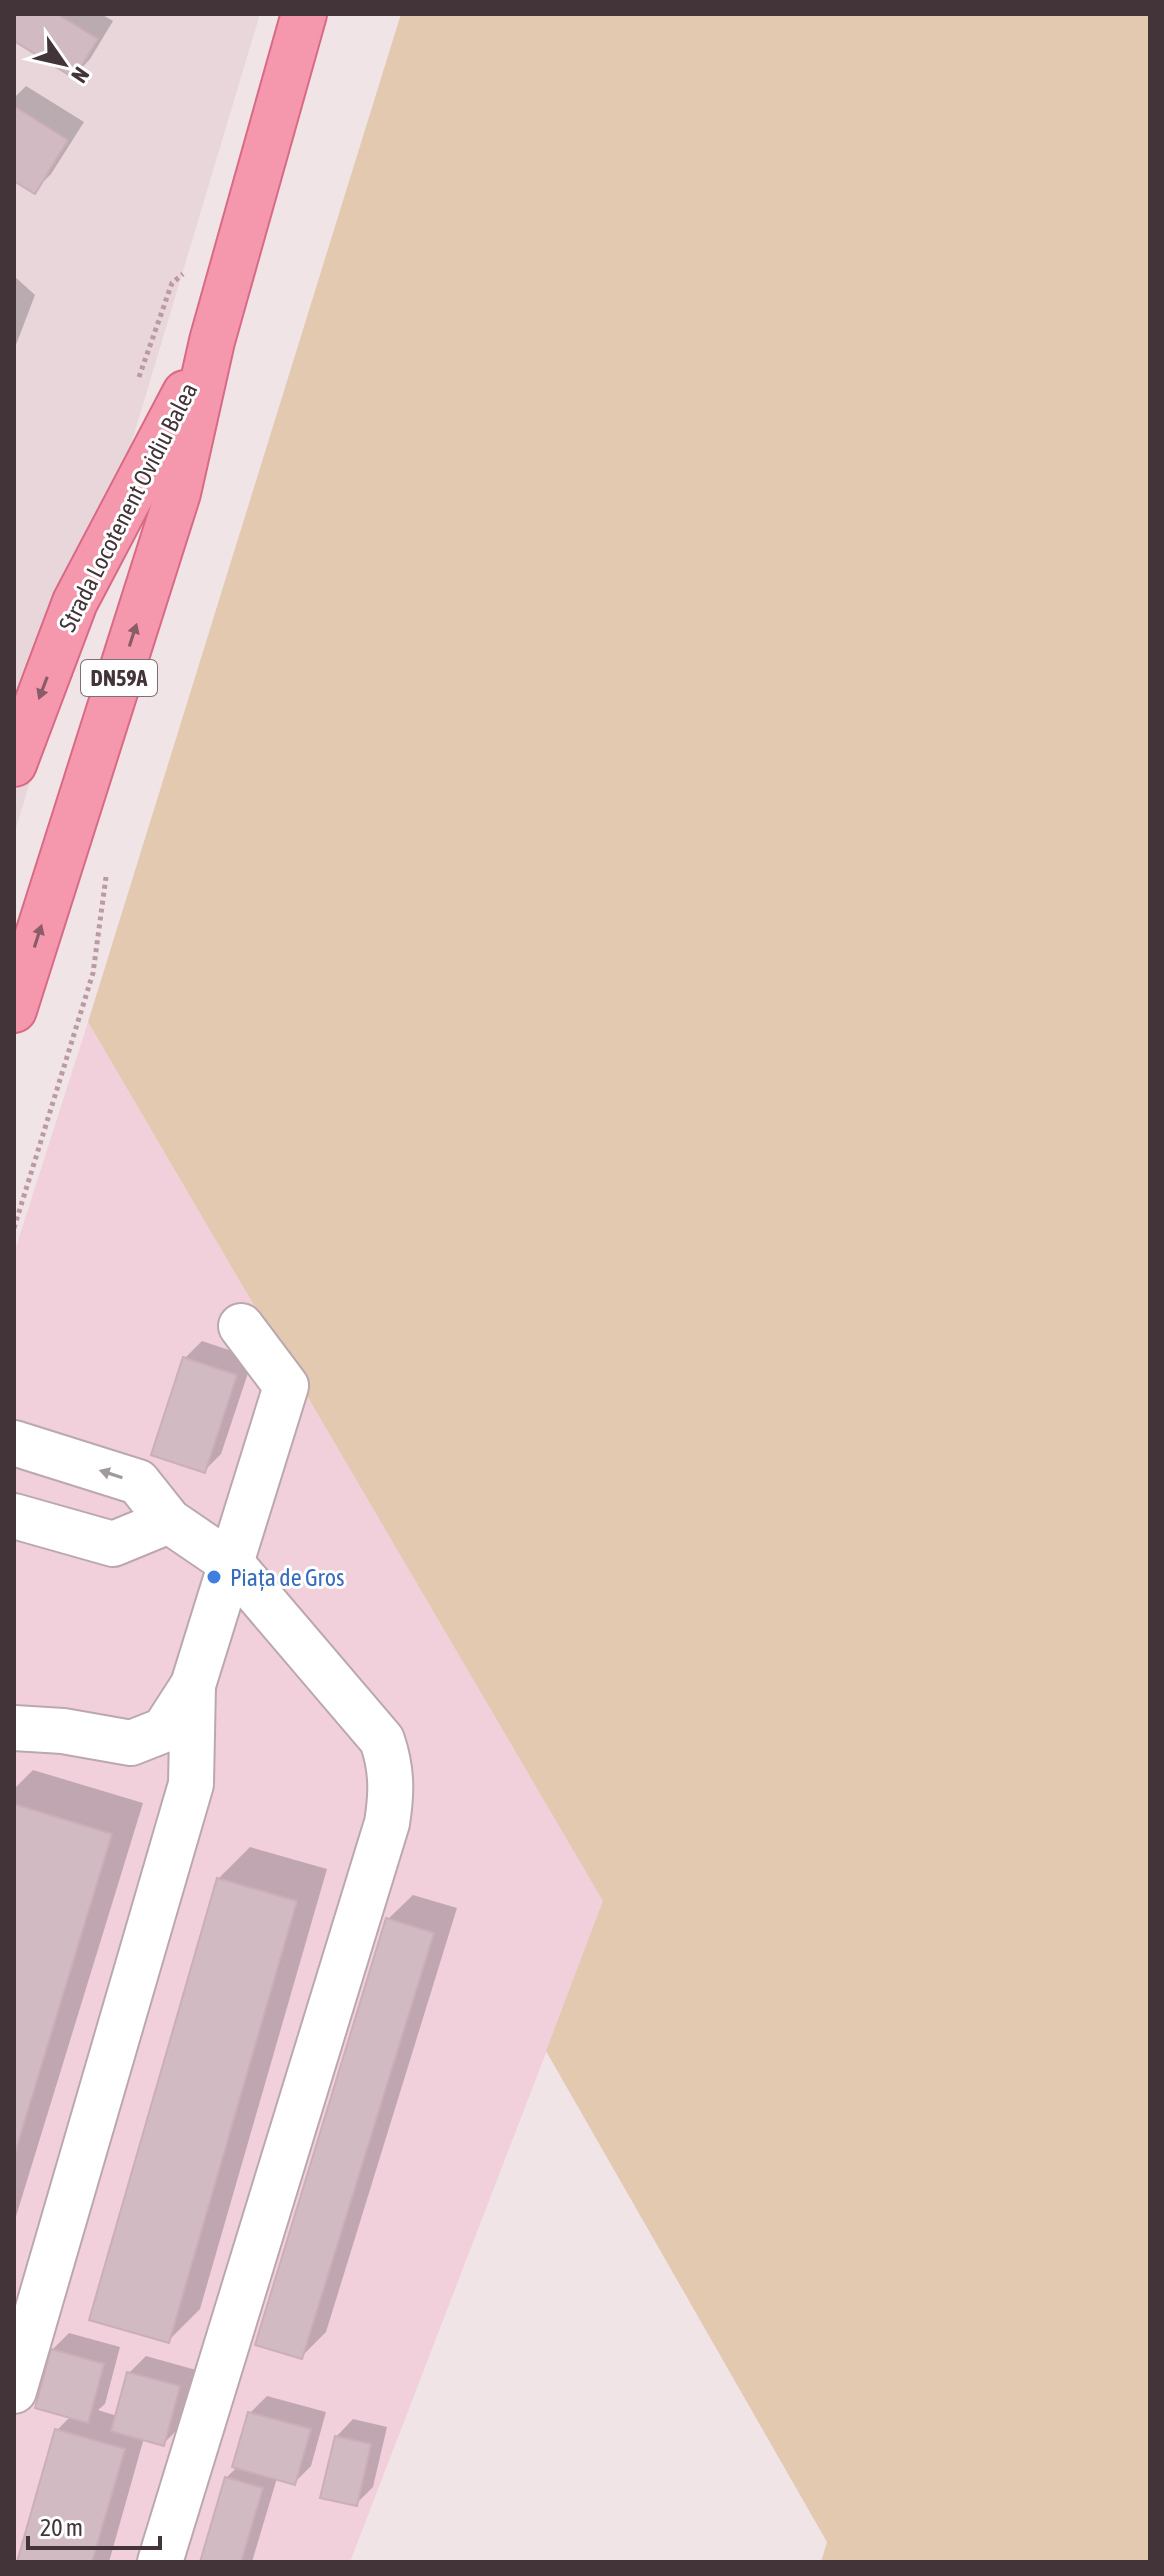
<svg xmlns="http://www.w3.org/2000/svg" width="1164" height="2576" font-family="'Asap Condensed',sans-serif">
	<rect width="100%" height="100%" fill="#f0e4e7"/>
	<!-- residential -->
	<path fill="#e8d6db" d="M14 14H260L14 835Z"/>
	<!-- commercial -->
	<path fill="#f1d0dc" d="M88 1022 604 1902 350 2562H14V1253Z"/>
	<!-- green -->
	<path fill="#e2c9b0" d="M401 14H1150V2562H821L827 2542 546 2051 603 1901 88 1022Z"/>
	<!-- shadow -->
	<g fill="#0003">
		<path d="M14 14H101L113 21 90 59 74 76 14 39Z"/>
		<path d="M26 86 84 122 51 174 34 191 14 179V98Z"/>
		<path d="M14 276 35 295 14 350Z"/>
		<path d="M202 1341 253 1358 221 1454 204 1471 185 1358Z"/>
		<path d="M33 1770 143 1803 14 2223V1789Z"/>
		<path d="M250 1847 327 1869 200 2309 168 2341 218 1879Z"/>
		<path d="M413 1895 457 1908 326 2332 301 2357 388 1919Z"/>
		<path d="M69 2333 120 2347 105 2404 98 2410 117 2416 129 2373 146 2356 196 2370 181 2426 164 2443 144 2438 109 2562H19L57 2430 71 2416 52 2350Z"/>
		<path d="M267 2396 326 2412 311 2466 294 2483 277 2478 252 2562H202L226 2478 237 2467 250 2413Z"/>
		<path d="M353 2419 387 2427 373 2487 356 2504 336 2437Z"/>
	</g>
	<!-- building -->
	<g fill="#d1bac2" stroke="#cbaeb8" stroke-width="2">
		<path d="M14 14H57L98 39 74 78 14 41Z"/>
		<path d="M14 106 68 140 35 194 14 181Z"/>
		<path d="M183 1357 237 1375 205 1473 151 1455Z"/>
		<path d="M14 1804 112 1834 14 2156Z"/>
		<path d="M217 1878 297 1901 169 2343 89 2320Z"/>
		<path d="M386 1918 434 1933 302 2359 255 2345Z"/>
		<path d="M51 2349 104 2364 88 2423 35 2408Z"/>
		<path d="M127 2372 180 2386 164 2446 111 2431Z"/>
		<path d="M248 2412 311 2429 295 2485 232 2467Z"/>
		<path d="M55 2429 125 2449 92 2562H17Z"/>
		<path d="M335 2436 371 2444 357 2506 320 2498Z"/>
		<path d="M225 2477 263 2488 241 2562H200Z"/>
	</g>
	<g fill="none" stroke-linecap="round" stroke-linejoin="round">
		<!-- minor casing -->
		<g stroke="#bba8ad" stroke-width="48">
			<g id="minor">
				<path d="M14 1443 138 1482 169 1521 232 1564 382 1740C392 1769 392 1792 387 1823L160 2562"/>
				<path d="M14 1516 113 1544 169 1521"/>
				<path d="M14 1728 63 1731 131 1743 164 1730 193 1685 286 1386 241 1326"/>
				<path d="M14 2391 191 1784 193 1685"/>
			</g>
		</g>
		<!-- major casing -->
		<g stroke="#d96a85" stroke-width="48">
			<g id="major">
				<path d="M14 764 75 602 185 393"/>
				<path d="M14 1010 178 493 212 341 304 14"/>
			</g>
		</g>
		<!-- path -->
		<g stroke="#bb9aa4" stroke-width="5" stroke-dasharray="4 4" stroke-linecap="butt">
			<path d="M139 377 172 283 183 274"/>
			<path d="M14 1228 93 973 106 877"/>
		</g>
		<!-- minor -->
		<use href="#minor" stroke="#fff" stroke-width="44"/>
		<!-- major -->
		<use href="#major" stroke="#f598ae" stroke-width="44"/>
	</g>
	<!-- one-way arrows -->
	<defs><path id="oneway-solid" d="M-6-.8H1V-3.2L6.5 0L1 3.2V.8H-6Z" transform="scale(2)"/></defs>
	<g fill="#8a5c68">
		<use href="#oneway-solid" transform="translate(133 635) rotate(-72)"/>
		<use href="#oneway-solid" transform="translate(43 688) rotate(111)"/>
		<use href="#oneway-solid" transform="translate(38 936) rotate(-72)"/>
	</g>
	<use fill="#a09a9c" href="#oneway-solid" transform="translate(111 1474) rotate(-162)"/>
	<!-- markers -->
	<circle fill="#3f7fe0" stroke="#fff" stroke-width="3" cx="214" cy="1577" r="8"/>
	<g text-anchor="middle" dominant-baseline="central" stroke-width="6" stroke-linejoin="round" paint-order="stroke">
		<!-- shield labels -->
		<rect fill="#fff" stroke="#7b7174" stroke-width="2" x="81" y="660" width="76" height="36" rx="6"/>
		<g font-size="22" font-weight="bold" fill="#423439">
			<text x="119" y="678">DN59A</text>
		</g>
		<!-- street labels -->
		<g font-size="24" fill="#423439" stroke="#fff">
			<text transform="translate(128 507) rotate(-63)">Strada Locotenent Ovidiu Balea</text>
		</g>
		<!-- shop labels -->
		<g font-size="24" fill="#366cbe" stroke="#fff" text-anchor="start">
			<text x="230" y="1577">Piața de Gros</text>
		</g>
	</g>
	<!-- border -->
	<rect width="1164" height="2576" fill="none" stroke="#423439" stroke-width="32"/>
	<!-- north arrow -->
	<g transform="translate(64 64) rotate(124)" stroke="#ffffff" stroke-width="6" paint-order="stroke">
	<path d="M0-6L14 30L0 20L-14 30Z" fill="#423439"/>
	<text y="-12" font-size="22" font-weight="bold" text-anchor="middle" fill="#423439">N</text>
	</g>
	<!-- scale -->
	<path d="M28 2536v12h132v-12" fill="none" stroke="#423439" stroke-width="4"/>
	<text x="40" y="2536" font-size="24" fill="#423439" stroke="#ffffff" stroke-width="6" paint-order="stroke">20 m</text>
</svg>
